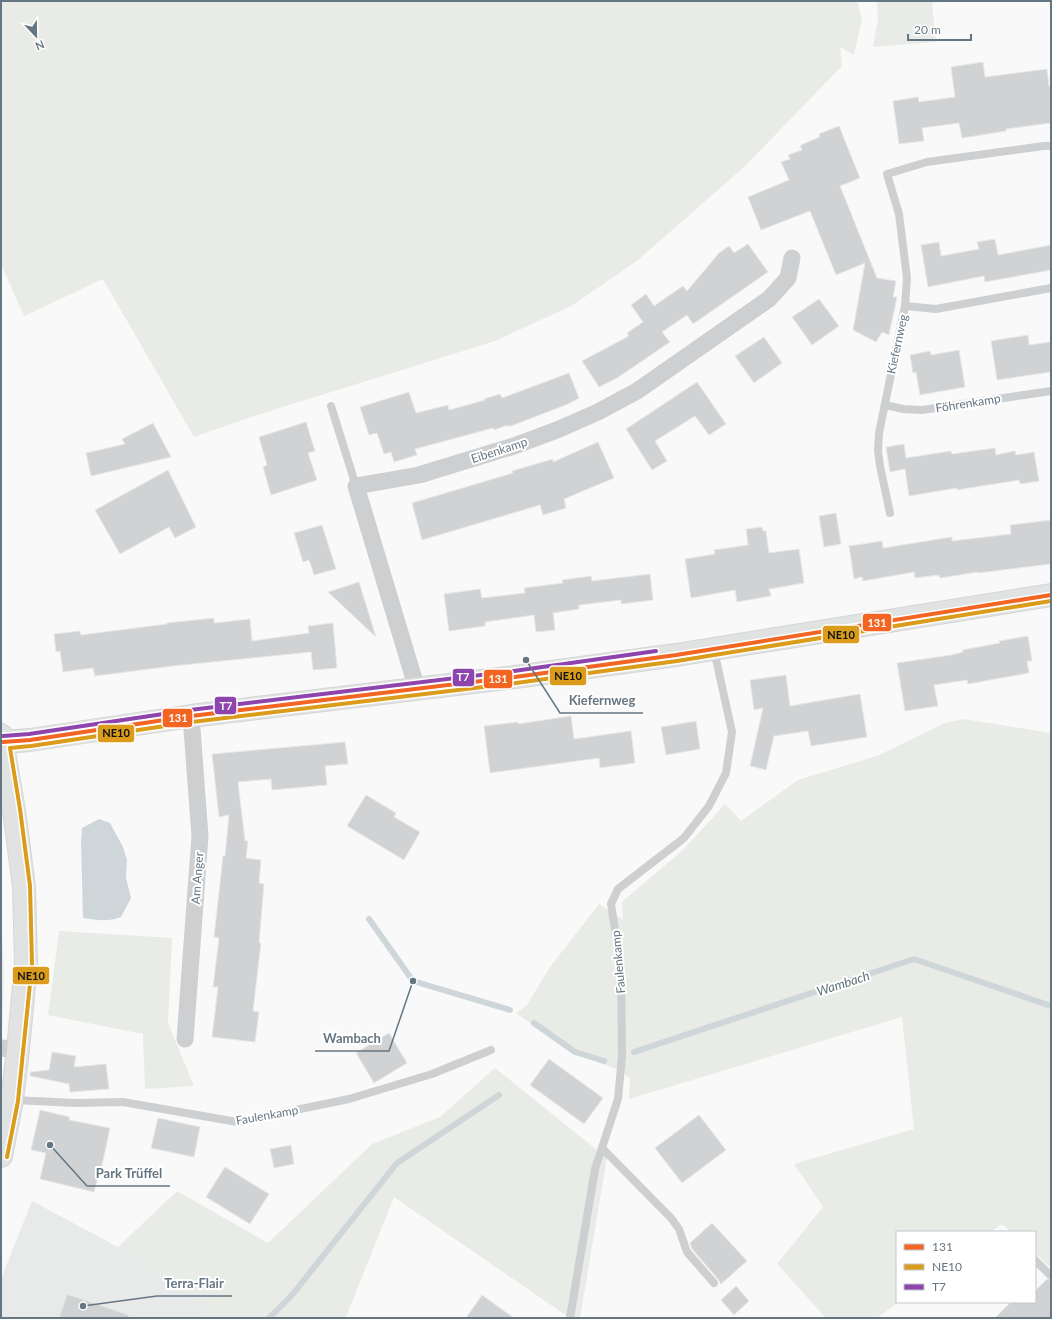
<svg xmlns="http://www.w3.org/2000/svg" width="1052" height="1319" font-family="Lato,sans-serif">
	<rect width="100%" height="100%" fill="#f9f9f9"/>
	<!-- built -->
	<path fill="#e8e9e9" d="M32 1201 118 1247 208 1303 200 1318H1V1279Z"/>
	<!-- green -->
	<g fill="#e8ebe6">
		<path d="M1 1H857L862 19 854 55 840 47 842 66 744 167 638 260 573 305 495 341 251 417 194 437 103 279 24 316 1 264Z"/>
		<path d="M877 1H945L932 3 936 42 873 47 878 19Z"/>
		<path d="M964 719 1051 733V1266L1050 1267 1035 1253V1232H1011L1002 1224 991 1232H897V1302H899L877 1318H826L777 1264 823 1207 794 1164 914 1129 902 1017 629 1099 630 1078 616 1069 570 1051 516 1013 527 1005 550 967 599 904 623 920 622 902 683 850 725 804 741 821 798 780 877 756 945 723Z"/>
		<path d="M1 914 4 975 2 1035H1Z"/>
		<path d="M59 931 172 938 168 1023 194 1086 145 1089 143 1034 48 1015Z"/>
		<path d="M495 1068 607 1158 580 1318H570L394 1197 346 1317 347 1318H200L207 1303 118 1247 177 1191 268 1243 372 1144 440 1117Z"/>
	</g>
	<!-- water -->
	<path fill="#ced6d9" d="M99 819 110 823 123 847 127 860 126 878 131 898 121 917C108 922 96 920 83 918L81 842 82 828Z"/>
	<g fill="none" stroke-linecap="round" stroke-linejoin="round">
		<!-- stream -->
		<g stroke="#ced6d9" stroke-width="6">
			<path d="M369 919 413 981 510 1010"/>
			<path d="M534 1023 575 1052 604 1061"/>
			<path d="M634 1052 914 959 1051 1006"/>
			<path d="M269 1318 292 1295 397 1163 499 1095"/>
		</g>
	</g>
	<!-- building -->
	<g fill="#d0d2d3" stroke="#e8e8e8">
		<path d="M983 62 985 77 1047 69 1049 86 1051 88V123L1006 129V131L962 138 959 123 922 128 924 141 899 144 893 101 918 97 919 102 955 97 951 67Z"/>
		<path d="M839 126 860 178 840 186 877 278 896 281 893 297H897L889 335 882 332 876 342 853 330 865 263 836 275 810 211 761 230 748 197 789 180 781 162 790 159 788 155 802 150 800 146 803 144 820 137 819 134Z"/>
		<path d="M995 239 998 255 1051 245V270L985 282 984 276 928 287 921 245 939 242 941 256 979 249 977 242Z"/>
		<path d="M748 244 768 272 693 324 687 315 662 332 670 342 617 378 599 387 582 361 629 336 627 333 643 322 631 305 646 294 654 306 683 286 687 291 719 253 729 246 734 253Z"/>
		<path d="M819 299 839 326 812 345 792 317Z"/>
		<path d="M1028 335 1029 345 1051 342V372L997 380 991 341Z"/>
		<path d="M764 337 782 363 754 383 735 356Z"/>
		<path d="M959 350 965 387 920 395 916 372 913 373 910 355 930 351 931 355Z"/>
		<path d="M569 373 579 398 568 404 511 426H505L494 430 493 428 415 449 417 455 394 462 391 452 384 454 377 433 369 435 360 407 409 392 416 413 448 405 449 410 485 400 484 399 500 394 502 398Z"/>
		<path d="M697 382 726 424 709 435 695 416 655 441 667 461 652 470 626 429Z"/>
		<path d="M306 422 315 451 308 453 317 480 271 495 263 467 267 465 259 437Z"/>
		<path d="M153 423 171 457 91 476 86 453 125 444 122 439Z"/>
		<path d="M598 442 614 478 564 499 566 508 543 515 540 505 422 540 412 503 513 473 512 471 553 459V462Z"/>
		<path d="M904 444 906 458 951 451 952 454 995 448 996 455 1015 451 1016 455 1034 452 1039 481 1020 484 1019 480 957 490V488L909 496 905 469 890 472 886 447Z"/>
		<path d="M168 470 196 527 175 538 169 527 120 554 95 510Z"/>
		<path d="M836 513 841 544 824 547 819 516Z"/>
		<path d="M1051 520V564L978 573V572L940 578 939 575 915 578 914 572 863 581 862 577 854 579 849 546 882 541 883 548 952 537V541L1011 534 1010 525Z"/>
		<path d="M322 525 336 569 314 575 309 560 303 562 294 533Z"/>
		<path d="M762 527 763 531H766L769 553 799 549 804 583 769 589 771 596 737 602 735 590 691 598 685 559 715 554 714 550 748 545 746 529Z"/>
		<path d="M650 574 653 600 621 604V600L579 605V609L553 613 555 630 536 632 534 615 485 622V626L449 631 444 594 480 589 482 598 525 593 524 588 563 583 562 580 591 576 592 581Z"/>
		<path d="M359 582 376 637 328 592Z"/>
		<path d="M214 618V623L250 619 252 641 309 633 308 626 333 623 337 668 313 670 311 652 173 666 95 676 93 668 63 672 60 651 56 652 54 634 80 631 81 635 167 624V623Z"/>
		<path d="M1028 636 1032 661H1027L1029 673 968 684 967 680 934 685 938 706 905 711 897 663 951 655 963 652 962 650 1000 643 999 641Z"/>
		<path d="M786 675 790 706 860 694 867 737 811 746 808 731 774 736 766 770 750 766 763 708 754 710 750 680Z"/>
		<path d="M571 716 574 739 631 731 635 763 600 768 599 758 490 773 484 726 518 722V724Z"/>
		<path d="M696 721 700 749 666 755 661 727Z"/>
		<path d="M345 742 348 764 325 766 327 785 272 790 271 779 238 782 245 841H248L246 858 261 860 259 883 264 884 259 943H261L253 1011 259 1012 255 1042 212 1037 218 987H213L219 938 214 937 223 856H225L229 815 219 817 212 754Z"/>
		<path d="M366 795 396 813 394 817 420 832 404 860 347 826Z"/>
		<path d="M389 1033 407 1063 374 1083 356 1053Z"/>
		<path d="M52 1052 76 1056 74 1067 106 1064 109 1089 70 1092 69 1084 30 1076V1072L49 1070Z"/>
		<path d="M549 1059 603 1098 584 1124 530 1085Z"/>
		<path d="M40 1110 70 1117 69 1120 110 1128 101 1170H100L94 1192 40 1179 46 1153 31 1150Z"/>
		<path d="M699 1115 726 1150 682 1183 655 1148Z"/>
		<path d="M158 1118 200 1127 194 1157 151 1148Z"/>
		<path d="M291 1145 294 1164 274 1168 270 1149Z"/>
		<path d="M225 1167 269 1194 250 1224 206 1197Z"/>
		<path d="M712 1223 747 1261 721 1284 718 1279 692 1249 690 1243Z"/>
		<path d="M1047 1279 1051 1281V1318H995L1011 1302H1035V1291Z"/>
		<path d="M736 1286 749 1301 734 1315 721 1300Z"/>
		<path d="M67 1294 129 1315 128 1318H59Z"/>
		<path d="M482 1295 514 1318H466Z"/>
	</g>
	<g fill="none" stroke-linecap="round" stroke-linejoin="round">
		<!-- secondary casing -->
		<g stroke="#d5d6d7" stroke-width="24">
			<path id="secondary" d="M3 742 30 740 191 716 515 677 676 655 1051 595"/>
		</g>
		<!-- primary casing -->
		<g stroke="#d5d6d7" stroke-width="24">
			<path id="primary" d="M1 735 14 810 24 887 26 964 18 1050 12 1100 1 1156"/>
		</g>
		<!-- lane -->
		<g stroke="#cecfd0" stroke-width="8">
			<path d="M905 306 936 309 1051 288"/>
			<path d="M885 405 903 409 922 410 1051 391"/>
			<path d="M331 406 356 486"/>
			<path d="M890 513 880 466 878 451 879 433 905 306 907 278 899 214 887 174 927 162 1044 146H1051"/>
			<path d="M13 1100 77 1103 123 1102 237 1122 349 1099 432 1074 491 1050"/>
			<path d="M602 1148 671 1218 679 1229 687 1252 714 1283"/>
			<path d="M1035 1260 1051 1276"/>
			<path d="M570 1318 595 1169 618 1099 622 1056 621 968 611 904 618 889 684 838 709 806 726 773 732 732 714 650"/>
		</g>
		<!-- street -->
		<g stroke="#cecfd0" stroke-width="17">
			<path d="M417 689 356 486 419 475 514 446 557 430 598 412 637 391 769 299 788 278 792 258"/>
			<path d="M185 1039 200 836 191 716"/>
			<path d="M1 1048 18 1050"/>
		</g>
		<!-- secondary -->
		<use href="#secondary" stroke="#e1e2e2" stroke-width="22"/>
		<!-- primary -->
		<use href="#primary" stroke="#e1e2e2" stroke-width="22"/>
		<!-- bus-1 casing -->
		<g stroke="#fff" stroke-width="7">
			<path id="bus-1" d="M3 742 30 740 191 716 515 677 676 655 1051 595"/>
		</g>
		<!-- bus-2 casing -->
		<g stroke="#fff" stroke-width="7">
			<path id="bus-2" d="M7 1157 18 1101 32 964 30 886 20 809 10 748 31 746 192 722 516 683 677 661 1051 601"/>
		</g>
		<!-- bus-3 casing -->
		<g stroke="#fff" stroke-width="7">
			<path id="bus-3" d="M3 736 29 734 190 710 514 671 656 651"/>
		</g>
		<!-- bus-1 -->
		<use href="#bus-1" stroke="#f26522" stroke-width="4"/>
		<!-- bus-2 -->
		<use href="#bus-2" stroke="#da9c1a" stroke-width="4"/>
		<!-- bus-3 -->
		<use href="#bus-3" stroke="#8e44ad" stroke-width="4"/>
	</g>
	<g text-anchor="middle" dominant-baseline="central" stroke-width="4" stroke-linejoin="round" paint-order="stroke">
		<!-- street labels -->
		<g font-size="12" fill="#657683" stroke="#fff">
			<text transform="translate(897 344) rotate(-78)">Kiefernweg</text>
			<text transform="translate(968 403) rotate(-9)">Föhrenkamp</text>
			<text transform="translate(499 450) rotate(-18)">Eibenkamp</text>
			<text transform="translate(197 878) rotate(-86)">Am Anger</text>
			<text transform="translate(618 962) rotate(-95)">Faulenkamp</text>
			<text transform="translate(267 1115) rotate(-10)">Faulenkamp</text>
		</g>
		<!-- water labels -->
		<g font-size="13" font-style="italic" fill="#60757c" stroke="#fff">
			<text transform="translate(843 983) rotate(-18)">Wambach</text>
		</g>
	</g>
	<!-- callouts -->
	<path fill="none" stroke="#657683" stroke-width="1.5" d="M526 660L560 713H643M413 981L389 1051H315M50 1145L87 1186H170M83 1306L157 1296H232"/>
	<g fill="#657683" stroke="#fff" stroke-width="1.5">
		<circle cx="526" cy="660" r="4"/>
		<circle cx="413" cy="981" r="4"/>
		<circle cx="50" cy="1145" r="4"/>
		<circle cx="83" cy="1306" r="4"/>
	</g>
	<g font-size="13" text-anchor="middle" font-weight="bold" fill="#657683" stroke="#fff" stroke-width="4" stroke-linejoin="round" paint-order="stroke">
		<text x="602" y="705">Kiefernweg</text>
		<text x="352" y="1043">Wambach</text>
		<text x="129" y="1178">Park Trüffel</text>
		<text x="194" y="1288">Terra-Flair</text>
	</g>
	<g stroke="#fff" stroke-width="1.5">
		<rect x="862" y="613" width="30" height="19" rx="4" fill="#f26522"/>
		<rect x="822" y="625" width="38" height="19" rx="4" fill="#da9c1a"/>
		<rect x="549" y="666" width="38" height="20" rx="4" fill="#da9c1a"/>
		<rect x="452" y="668" width="23" height="19" rx="4" fill="#8e44ad"/>
		<rect x="483" y="669" width="30" height="20" rx="4" fill="#f26522"/>
		<rect x="214" y="696" width="23" height="19" rx="4" fill="#8e44ad"/>
		<rect x="162" y="708" width="31" height="20" rx="4" fill="#f26522"/>
		<rect x="97" y="724" width="38" height="19" rx="4" fill="#da9c1a"/>
		<rect x="12" y="966" width="38" height="19" rx="4" fill="#da9c1a"/>
	</g>
	<g font-size="11" text-anchor="middle" font-weight="bold" fill="#fff">
		<text x="877" y="627">131</text>
		<text x="463" y="681">T7</text>
		<text x="498" y="683">131</text>
		<text x="226" y="710">T7</text>
		<text x="178" y="722">131</text>
	</g>
	<g font-size="11" text-anchor="middle" font-weight="bold" fill="#111">
		<text x="841" y="639">NE10</text>
		<text x="568" y="680">NE10</text>
		<text x="116" y="737">NE10</text>
		<text x="31" y="980">NE10</text>
	</g>
	<!-- border -->
	<rect width="1052" height="1319" fill="none" stroke="#657683" stroke-width="4"/>
	<!-- legend -->
	<rect x="896" y="1231" width="140" height="72" fill="#ffffff" stroke="#c1c8cd"/>
	<rect x="904" y="1244" width="20" height="6" fill="#f26522" stroke="#c1c8cd"/>
	<text x="932" y="1251" font-size="12" fill="#657683">131</text>
	<rect x="904" y="1264" width="20" height="6" fill="#da9c1a" stroke="#c1c8cd"/>
	<text x="932" y="1271" font-size="12" fill="#657683">NE10</text>
	<rect x="904" y="1284" width="20" height="6" fill="#8e44ad" stroke="#c1c8cd"/>
	<text x="932" y="1291" font-size="12" fill="#657683">T7</text>
	<!-- north arrow -->
	<g transform="translate(36 36) rotate(158)" stroke="#ffffff" stroke-width="3" paint-order="stroke">
	<path d="M0-3L7 15L0 10L-7 15Z" fill="#657683"/>
	<text y="-6" font-size="11" font-weight="bold" text-anchor="middle" fill="#657683">N</text>
	</g>
	<!-- scale -->
	<path d="M908 34v6h63v-6" fill="none" stroke="#657683" stroke-width="2"/>
	<text x="914" y="34" font-size="12" fill="#657683" stroke="#ffffff" stroke-width="3" paint-order="stroke">20 m</text>
</svg>
